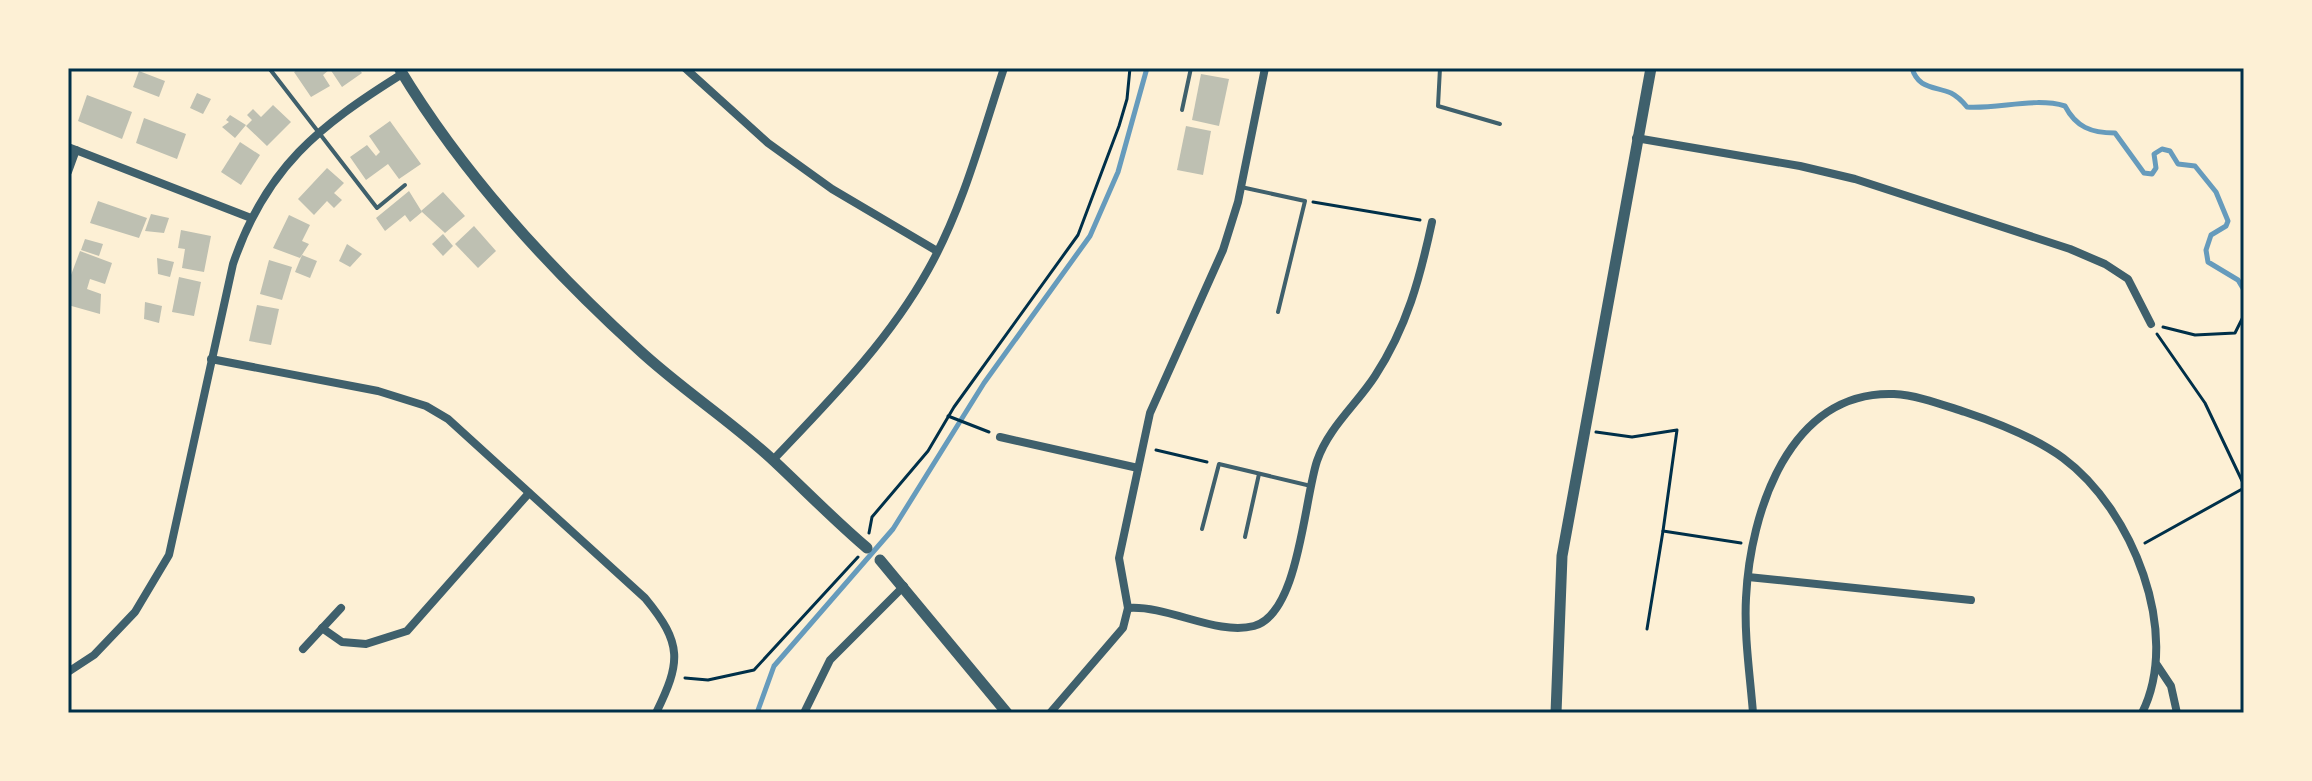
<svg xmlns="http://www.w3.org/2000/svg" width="2312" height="781" font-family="Poppins,sans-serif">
	<rect width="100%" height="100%" fill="#fdf0d5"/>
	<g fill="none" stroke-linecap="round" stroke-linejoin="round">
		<!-- stream -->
		<g stroke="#669bbc" stroke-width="5">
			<path d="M1912 68C1918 89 1934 86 1951 93 1957 96 1963 102 1967 107 1999 109 2035 97 2065 106 2076 127 2091 133 2115 133L2144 173 2152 174 2156 168 2154 154 2162 149 2170 151 2178 164 2195 166 2216 192 2228 221 2226 226 2211 235 2206 250 2208 262 2238 280 2244 290"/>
			<path d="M757 713 774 666 893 529 984 383 1090 236 1118 172 1147 68"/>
		</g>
	</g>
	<!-- building -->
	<g fill="#bec0b2">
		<path d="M300 68H358L362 73 342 87 330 69 323 75 330 86 311 97 294 72Z"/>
		<path d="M139 71 165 81 159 97 133 87Z"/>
		<path d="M1201 74 1229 79 1219 126 1192 120Z"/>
		<path d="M197 93 211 99 203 114 190 108Z"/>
		<path d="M87 95 132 112 122 139 78 121Z"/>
		<path d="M273 105 291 122 267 146 246 126 252 120 247 115 253 109 261 117Z"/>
		<path d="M230 115 246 125 235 138 222 127 229 122 226 120Z"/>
		<path d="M144 118 186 134 177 159 136 143Z"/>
		<path d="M390 121 421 164 399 179 388 164 366 180 350 157 367 145 376 156 380 152 369 136Z"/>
		<path d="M1186 126 1211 131 1203 175 1177 170Z"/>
		<path d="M240 142 260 155 241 185 221 172Z"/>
		<path d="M327 168 344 183 334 193 342 200 334 208 327 201 314 215 298 199Z"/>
		<path d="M409 191 422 212 410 222 405 215 385 231 376 218Z"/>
		<path d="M443 192 465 216 445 233 421 211Z"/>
		<path d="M98 201 147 218 139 238 90 223Z"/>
		<path d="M151 214 169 218 164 233 145 231Z"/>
		<path d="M289 215 310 225 302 241 309 244 300 258 273 248Z"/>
		<path d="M474 226 496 251 478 268 455 244Z"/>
		<path d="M181 230 211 236 204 272 182 268 185 249 178 248Z"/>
		<path d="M443 234 453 246 443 256 432 244Z"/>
		<path d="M85 239 103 244 99 256 81 250Z"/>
		<path d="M347 244 362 254 350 267 339 261Z"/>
		<path d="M80 251 112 263 105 284 90 279 87 289 101 294 100 314 68 305V283Z"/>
		<path d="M302 255 317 261 310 278 295 272Z"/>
		<path d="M157 258 174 262 170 277 158 274Z"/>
		<path d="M269 260 292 267 282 300 260 294Z"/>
		<path d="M179 277 201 282 194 316 172 312Z"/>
		<path d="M145 302 162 306 159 323 144 319Z"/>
		<path d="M257 305 279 309 271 345 249 341Z"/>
	</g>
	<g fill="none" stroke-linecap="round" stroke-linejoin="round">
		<!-- path -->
		<g stroke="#003049" stroke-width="3">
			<path d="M1313 202 1420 220"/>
			<path d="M2163 327 2195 335 2235 333 2244 315"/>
			<path d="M2157 334 2205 403 2244 485"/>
			<path d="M948 416 989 432"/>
			<path d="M1596 432 1632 437 1677 430 1663 531"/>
			<path d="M1156 450 1207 462"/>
			<path d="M869 533 872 517 928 451 954 407 1078 235 1119 126 1127 99 1130 68"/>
			<path d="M2145 543 2244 488"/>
			<path d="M1647 629 1663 531 1741 543"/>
			<path d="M685 678 708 680 754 670 858 557"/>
		</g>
		<!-- service -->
		<g stroke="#3f606c" stroke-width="4">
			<path d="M269 68 377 208 405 185"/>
			<path d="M1440 68 1438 106 1500 124"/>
			<path d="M1182 110 1191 68"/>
			<path d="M1241 187 1305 201 1278 312"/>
			<path d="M1202 529 1219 464 1311 486"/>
			<path d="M1245 537 1259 474"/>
		</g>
		<!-- minor -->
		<g stroke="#3f606c" stroke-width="8">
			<path d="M685 68 768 143 832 189 937 251"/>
			<path d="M1636 138 1800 166 1855 179 2070 249 2105 264 2128 279 2151 324"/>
			<path d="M68 147 251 218"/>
			<path d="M68 172 76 150"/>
			<path d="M211 359 378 391 426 406 448 419 645 598C683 644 681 662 656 713"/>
			<path d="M1000 437 1138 468"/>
			<path d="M773 460C829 401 888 342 928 270 963 208 982 135 1004 68"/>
			<path d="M1748 577 1971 600"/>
			<path d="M1128 608C1168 605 1217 636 1254 626 1299 614 1304 500 1317 461 1328 428 1357 404 1375 376 1407 327 1420 278 1432 222"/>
			<path d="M322 628 342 642 366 644 407 631 529 493"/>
			<path d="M303 649 341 608"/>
			<path d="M2157 665 2171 686 2177 713"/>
			<path d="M68 672 94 655 135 612 169 555 233 264C266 167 319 126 402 74"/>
			<path d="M804 713 830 660 904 586"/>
			<path d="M1050 713 1123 628 1128 608 1119 558 1150 413 1223 250 1238 202 1265 68"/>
			<path d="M1753 713C1750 675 1744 636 1746 598 1750 513 1789 390 1894 394 1917 395 1943 405 1965 412 1998 423 2034 437 2063 458 2132 509 2182 633 2142 713"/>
		</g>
		<!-- tertiary -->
		<g stroke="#3f606c" stroke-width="11">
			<path d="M399 68C462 173 548 267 638 349 681 389 731 421 774 461 805 490 834 520 867 548"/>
			<path d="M880 560 1007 713"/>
			<path d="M1556 713 1562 556 1651 68"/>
		</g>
	</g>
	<!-- border -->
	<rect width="2312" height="781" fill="none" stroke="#fdf0d5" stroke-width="140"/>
	<rect x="70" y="70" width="2172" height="641" fill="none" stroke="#003049" stroke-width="3"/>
</svg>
